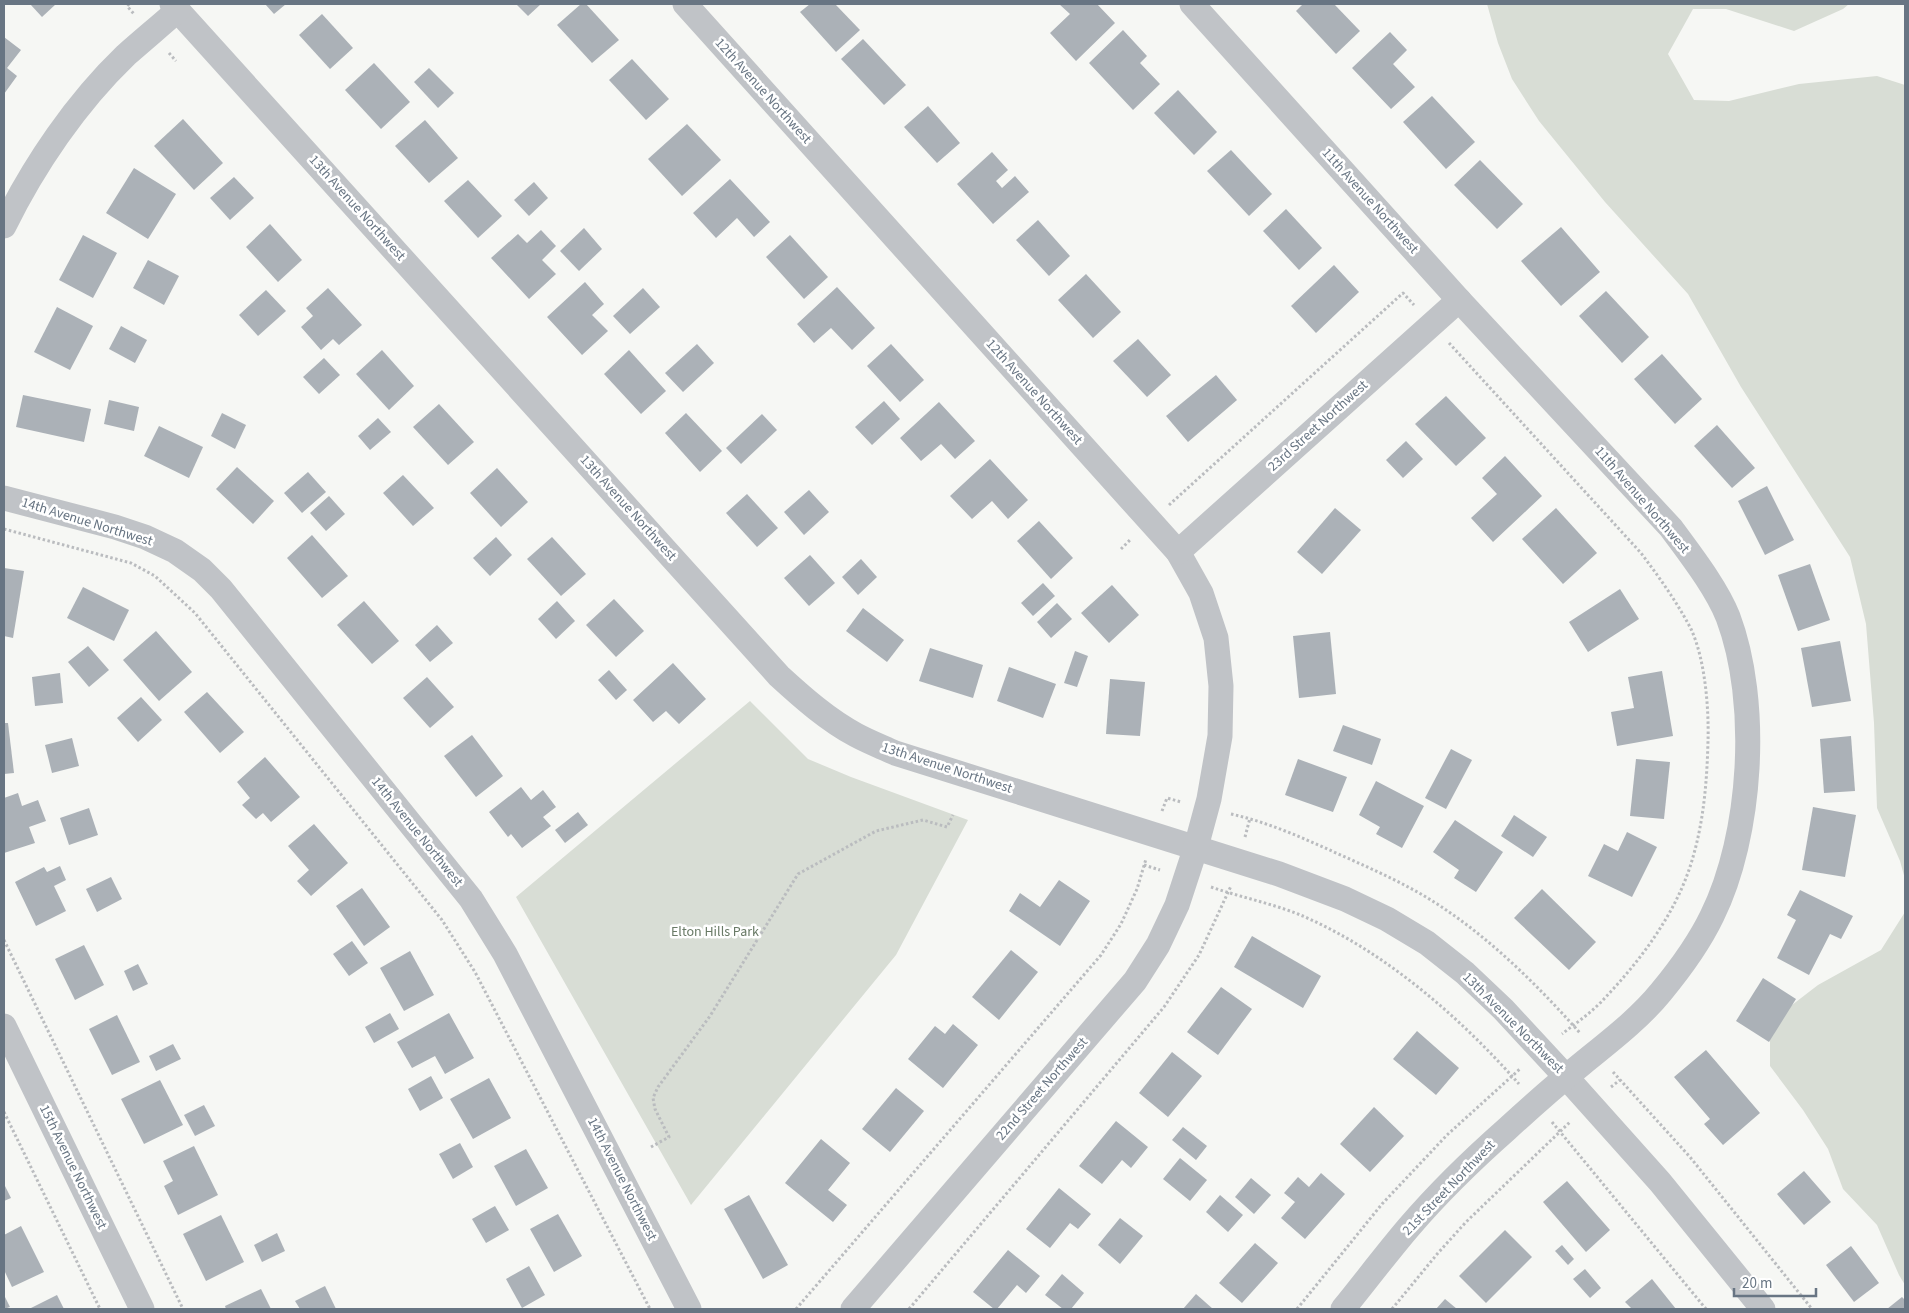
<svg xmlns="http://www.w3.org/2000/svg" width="1909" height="1313" font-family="'Source Sans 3',sans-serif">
	<rect width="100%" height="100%" fill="#f6f7f4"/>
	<!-- green -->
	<g fill="#d8ddd5">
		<path d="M1487 4H1849L1843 9 1794 31 1726 9H1693L1668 54 1694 100 1729 101 1799 84 1877 76 1905 85V879L1900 861 1877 808 1874 723 1866 624 1850 557 1741 387 1688 294 1605 202 1539 121 1512 79 1498 43Z"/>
		<path d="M750 701 808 759 851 777 968 820 896 955 691 1205 516 897Z"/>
		<path d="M1905 912V1285L1899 1275 1877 1225 1843 1189 1828 1149 1803 1110 1770 1066V1022L1818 985 1881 950Z"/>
	</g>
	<!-- building -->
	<g fill="#abb1b7">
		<path d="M30 4H56L42 17Z"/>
		<path d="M265 4H286L274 14Z"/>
		<path d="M516 4H541L528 16Z"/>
		<path d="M581 4H586L619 40 592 63 557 25Z"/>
		<path d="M810 4H835L860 30 836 52 800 12Z"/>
		<path d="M1059 4H1097L1115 23 1076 61 1050 33 1070 14Z"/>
		<path d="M1303 4H1334L1360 31 1336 54 1296 11Z"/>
		<path d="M322 14 353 48 330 69 299 35Z"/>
		<path d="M1123 30 1147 56 1140 63 1160 84 1133 110 1089 63Z"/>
		<path d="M1390 32 1407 50 1393 64 1415 87 1391 109 1352 68Z"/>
		<path d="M4 37 21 50 7 68 17 76 4 94Z"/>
		<path d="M863 39 906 85 884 105 841 59Z"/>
		<path d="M632 59 669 99 646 120 609 80Z"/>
		<path d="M374 63 410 102 381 129 345 90Z"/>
		<path d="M429 68 454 93 438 108 414 82Z"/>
		<path d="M1178 90 1217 132 1194 155 1154 113Z"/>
		<path d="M1432 96 1475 142 1446 169 1403 122Z"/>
		<path d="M928 106 960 143 937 163 904 127Z"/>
		<path d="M183 119 223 163 194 190 154 146Z"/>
		<path d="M425 120 458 158 429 183 395 146Z"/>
		<path d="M687 124 721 160 682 196 648 159Z"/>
		<path d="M1231 150 1272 194 1249 216 1207 171Z"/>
		<path d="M992 152 1008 170 996 181 1002 188 1015 176 1029 192 993 224 957 184Z"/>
		<path d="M1480 160 1523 204 1497 229 1454 185Z"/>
		<path d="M134 168 176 194 148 239 106 213Z"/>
		<path d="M234 177 254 198 230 220 210 198Z"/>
		<path d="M730 179 770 222 754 237 737 218 716 238 693 213Z"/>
		<path d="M468 180 502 216 478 238 444 201Z"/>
		<path d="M534 182 548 198 529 216 514 200Z"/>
		<path d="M1286 209 1322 248 1299 270 1263 231Z"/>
		<path d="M1038 220 1070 256 1049 276 1016 240Z"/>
		<path d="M270 224 302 260 278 282 246 247Z"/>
		<path d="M1561 227 1600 272 1561 306 1521 261Z"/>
		<path d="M584 228 602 249 579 271 560 251Z"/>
		<path d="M541 230 556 246 542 260 556 274 529 299 491 258 518 234 527 243Z"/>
		<path d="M83 235 117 253 93 298 59 280Z"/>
		<path d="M790 235 828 277 804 299 766 257Z"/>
		<path d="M148 260 179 276 164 305 133 288Z"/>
		<path d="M1334 265 1359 292 1316 333 1291 306Z"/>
		<path d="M1086 274 1121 312 1093 338 1058 300Z"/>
		<path d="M585 282 604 304 592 315 608 331 582 355 547 317Z"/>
		<path d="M837 287 875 328 852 350 831 328 814 343 797 324Z"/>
		<path d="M328 288 362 325 339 345 333 339 321 350 301 327 313 316 306 308Z"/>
		<path d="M643 288 660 307 630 334 613 316Z"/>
		<path d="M266 290 286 311 258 336 239 315Z"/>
		<path d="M1606 291 1649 337 1622 363 1579 316Z"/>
		<path d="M57 307 93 326 70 370 34 352Z"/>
		<path d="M121 326 147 340 135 363 109 349Z"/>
		<path d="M1138 339 1171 375 1147 397 1113 361Z"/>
		<path d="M697 344 714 363 683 392 665 373Z"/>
		<path d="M891 344 924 380 900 402 867 366Z"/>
		<path d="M382 350 414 386 389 410 356 374Z"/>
		<path d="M629 350 666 391 641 414 604 374Z"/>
		<path d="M1662 354 1702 399 1675 424 1634 379Z"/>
		<path d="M324 358 340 375 319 394 303 377Z"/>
		<path d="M1216 375 1237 400 1188 442 1166 416Z"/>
		<path d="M23 395 91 409 84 442 16 427Z"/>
		<path d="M1446 396 1486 438 1456 466 1415 424Z"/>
		<path d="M109 400 139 407 134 431 104 424Z"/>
		<path d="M884 401 900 419 872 445 855 427Z"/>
		<path d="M939 402 975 441 955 459 941 444 921 461 900 438Z"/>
		<path d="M439 404 474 442 448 465 413 427Z"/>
		<path d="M222 413 246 425 235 449 211 436Z"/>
		<path d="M686 413 722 451 700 472 665 433Z"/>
		<path d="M762 414 777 430 741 464 726 448Z"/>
		<path d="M378 418 391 432 370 450 358 436Z"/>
		<path d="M1717 425 1755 468 1732 488 1694 446Z"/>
		<path d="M159 426 203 447 189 478 144 456Z"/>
		<path d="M1406 441 1423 459 1403 478 1386 460Z"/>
		<path d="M1505 456 1542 496 1493 542 1471 518 1497 494 1482 478Z"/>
		<path d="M990 459 1028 500 1008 519 992 501 972 519 950 496Z"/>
		<path d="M237 467 274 501 253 524 216 489Z"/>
		<path d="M497 468 528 502 501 527 470 493Z"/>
		<path d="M308 472 326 492 302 513 284 493Z"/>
		<path d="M403 475 434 508 413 526 383 493Z"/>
		<path d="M1767 486 1794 540 1765 555 1738 501Z"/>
		<path d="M809 490 829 512 804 535 784 512Z"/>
		<path d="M747 494 778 528 757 547 726 513Z"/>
		<path d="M329 496 345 514 326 531 310 513Z"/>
		<path d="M1335 508 1361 530 1322 574 1297 552Z"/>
		<path d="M1556 508 1597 553 1563 584 1522 539Z"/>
		<path d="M1039 521 1073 558 1051 579 1017 541Z"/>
		<path d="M312 535 348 576 322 598 287 558Z"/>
		<path d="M496 537 512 555 490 576 473 558Z"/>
		<path d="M552 537 586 574 561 596 527 559Z"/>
		<path d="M810 555 835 583 809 606 784 578Z"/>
		<path d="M861 559 877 577 858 595 842 577Z"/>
		<path d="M1810 564 1830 620 1798 631 1778 575Z"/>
		<path d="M4 568 24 571 13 638 4 636Z"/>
		<path d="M1043 583 1055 596 1033 616 1021 603Z"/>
		<path d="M1112 585 1139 615 1109 643 1081 613Z"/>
		<path d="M83 587 129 610 114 641 67 618Z"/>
		<path d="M1620 589 1639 619 1588 652 1569 622Z"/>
		<path d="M614 599 644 631 616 657 586 625Z"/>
		<path d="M364 601 399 641 372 664 337 625Z"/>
		<path d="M557 601 575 621 556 639 538 619Z"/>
		<path d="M1057 603 1072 619 1051 638 1037 622Z"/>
		<path d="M863 608 904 640 887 662 846 631Z"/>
		<path d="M437 625 453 643 430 662 415 645Z"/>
		<path d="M156 631 192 672 159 701 123 660Z"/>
		<path d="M1330 632 1336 694 1299 698 1293 636Z"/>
		<path d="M1840 641 1851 701 1812 707 1801 648Z"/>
		<path d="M88 646 109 670 89 687 68 662Z"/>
		<path d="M930 648 983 665 973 698 919 681Z"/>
		<path d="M1075 651 1088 656 1077 687 1064 683Z"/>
		<path d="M673 663 706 699 679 724 666 711 653 722 633 700Z"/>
		<path d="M1009 667 1056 684 1043 718 997 701Z"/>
		<path d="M609 670 627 690 616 700 598 680Z"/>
		<path d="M1662 671 1673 736 1617 746 1611 712 1634 708 1628 677Z"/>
		<path d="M60 673 63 703 35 706 32 677Z"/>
		<path d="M427 677 454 707 430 728 403 698Z"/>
		<path d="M1110 679 1145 682 1140 736 1106 734Z"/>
		<path d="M207 692 244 732 220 753 184 712Z"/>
		<path d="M141 697 162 720 138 742 117 718Z"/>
		<path d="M4 723H8L14 773 4 774Z"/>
		<path d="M1343 725 1381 739 1372 765 1333 751Z"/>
		<path d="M472 735 503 776 476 797 444 756Z"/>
		<path d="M1851 736 1855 791 1824 793 1820 739Z"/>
		<path d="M72 738 79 766 52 773 45 745Z"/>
		<path d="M1451 749 1472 760 1446 809 1425 798Z"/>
		<path d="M265 757 300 797 271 822 263 813 256 819 242 805 250 798 237 782Z"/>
		<path d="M1298 759 1347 777 1333 812 1285 795Z"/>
		<path d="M1636 759 1670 762 1664 819 1630 816Z"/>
		<path d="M1376 781 1424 806 1402 848 1376 834 1380 827 1359 815Z"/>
		<path d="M521 787 531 800 543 790 556 807 543 817 551 826 522 848 511 834 508 837 489 812Z"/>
		<path d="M18 793 22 806 38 800 46 821 29 827 35 843 4 853V798Z"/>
		<path d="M1813 807 1856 815 1845 877 1802 870Z"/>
		<path d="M89 808 98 835 69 845 60 818Z"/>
		<path d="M578 812 588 825 565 843 555 830Z"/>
		<path d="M1514 815 1547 837 1533 857 1501 836Z"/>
		<path d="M1455 820 1503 852 1476 892 1454 878 1459 870 1433 852Z"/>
		<path d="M314 824 348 863 311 896 297 881 309 870 288 846Z"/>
		<path d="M1627 832 1657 847 1632 897 1588 876 1604 844 1618 851Z"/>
		<path d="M60 866 66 880 54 886 66 911 36 926 15 882 44 867 47 872Z"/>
		<path d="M111 877 122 899 97 912 86 889Z"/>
		<path d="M1059 880 1090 901 1060 946 1009 911 1020 893 1040 907Z"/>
		<path d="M362 888 390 927 364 946 336 906Z"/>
		<path d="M1542 889 1596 942 1569 970 1514 918Z"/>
		<path d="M1800 890 1853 916 1841 939 1830 934 1809 975 1777 958 1796 920 1787 915Z"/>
		<path d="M1252 936 1321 976 1303 1008 1234 967Z"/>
		<path d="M352 941 368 963 349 976 333 954Z"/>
		<path d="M84 945 104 985 75 1000 55 959Z"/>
		<path d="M1011 950 1038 972 999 1020 972 997Z"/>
		<path d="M410 951 434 995 404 1011 380 968Z"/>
		<path d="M138 964 148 984 133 991 124 971Z"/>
		<path d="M1763 978 1796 999 1769 1042 1736 1021Z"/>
		<path d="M1221 987 1252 1009 1218 1055 1187 1032Z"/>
		<path d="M390 1013 399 1029 374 1043 365 1027Z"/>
		<path d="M449 1013 474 1058 445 1074 435 1056 412 1068 397 1042Z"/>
		<path d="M117 1015 140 1062 112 1075 89 1029Z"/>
		<path d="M953 1024 978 1045 943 1088 908 1059 935 1026 945 1034Z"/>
		<path d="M1417 1031 1459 1068 1436 1095 1393 1059Z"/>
		<path d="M173 1044 181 1059 156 1071 149 1056Z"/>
		<path d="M1706 1050 1760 1113 1723 1145 1704 1124 1710 1119 1674 1077Z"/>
		<path d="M1172 1052 1202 1076 1168 1117 1139 1093Z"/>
		<path d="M431 1076 443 1098 420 1111 408 1089Z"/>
		<path d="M489 1078 511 1118 473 1139 450 1099Z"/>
		<path d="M160 1080 183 1125 144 1144 121 1099Z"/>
		<path d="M896 1088 924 1111 890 1152 862 1129Z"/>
		<path d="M204 1105 215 1126 195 1136 184 1115Z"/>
		<path d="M1374 1107 1404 1136 1370 1172 1340 1144Z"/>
		<path d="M1116 1121 1148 1147 1131 1168 1122 1160 1102 1184 1079 1166Z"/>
		<path d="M1183 1127 1207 1146 1196 1160 1172 1140Z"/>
		<path d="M821 1139 850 1163 828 1190 847 1205 833 1222 785 1183Z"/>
		<path d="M460 1143 473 1167 453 1179 439 1154Z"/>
		<path d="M194 1146 218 1195 178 1215 164 1186 173 1181 163 1161Z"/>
		<path d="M526 1149 548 1188 516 1206 494 1166Z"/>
		<path d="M1180 1158 1207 1180 1190 1201 1163 1179Z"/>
		<path d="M1804 1171 1831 1202 1804 1225 1777 1194Z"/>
		<path d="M1321 1173 1345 1194 1305 1239 1281 1218 1295 1202 1284 1193 1298 1177 1309 1187Z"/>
		<path d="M1251 1178 1271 1195 1254 1214 1235 1197Z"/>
		<path d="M1567 1181 1610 1230 1586 1252 1543 1202Z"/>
		<path d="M4 1184 11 1198 4 1201Z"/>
		<path d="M1059 1188 1091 1214 1078 1229 1070 1223 1050 1248 1026 1229Z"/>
		<path d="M749 1195 788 1265 763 1279 724 1209Z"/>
		<path d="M1220 1195 1243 1215 1228 1232 1206 1212Z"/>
		<path d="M495 1206 509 1230 486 1243 472 1219Z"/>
		<path d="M558 1214 582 1256 554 1272 530 1229Z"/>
		<path d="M221 1215 244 1262 206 1281 183 1234Z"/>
		<path d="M1120 1218 1143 1236 1120 1264 1098 1245Z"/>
		<path d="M21 1226 44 1272 12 1287 4 1270V1235Z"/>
		<path d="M1505 1230 1532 1257 1486 1303 1459 1276Z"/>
		<path d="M277 1233 285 1251 262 1262 254 1245Z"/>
		<path d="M1255 1243 1278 1263 1242 1303 1219 1283Z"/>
		<path d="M1562 1245 1574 1259 1568 1265 1555 1251Z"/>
		<path d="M1851 1246 1879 1283 1854 1302 1826 1265Z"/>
		<path d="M1008 1250 1040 1276 1026 1293 1017 1285 997 1309H994L973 1292Z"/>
		<path d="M529 1266 545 1295 522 1308 506 1279Z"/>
		<path d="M1585 1269 1601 1288 1590 1298 1573 1279Z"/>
		<path d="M1062 1274 1084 1293 1071 1309H1063L1045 1295Z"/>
		<path d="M1652 1279 1676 1309H1632L1625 1302Z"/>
		<path d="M325 1286 336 1309H300L295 1301Z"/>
		<path d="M261 1289 271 1309H226L225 1306Z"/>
		<path d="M1196 1294 1213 1309H1183Z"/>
		<path d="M4 1295 10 1307 4 1309Z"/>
		<path d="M57 1295 64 1309H29Z"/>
		<path d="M1902 1297 1905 1300V1309H1887Z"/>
		<path d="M1445 1299 1457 1309H1436Z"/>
	</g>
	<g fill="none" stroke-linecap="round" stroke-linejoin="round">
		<!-- path -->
		<g stroke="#babcbf" stroke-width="3" stroke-dasharray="2.5 2.5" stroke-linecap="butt">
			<path d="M129 4 127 6 134 14"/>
			<path d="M169 53 176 61"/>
			<path d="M1449 343 1641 553C1659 577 1677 602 1691 629 1705 659 1709 708 1708 741 1707 780 1704 819 1693 857 1678 911 1641 960 1603 1000 1591 1013 1576 1023 1562 1034"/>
			<path d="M1169 505 1403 293 1414 305"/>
			<path d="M4 529 131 563 155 576 195 613 442 920 475 972 650 1309"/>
			<path d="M1121 549 1131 539"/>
			<path d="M1162 811 1167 798 1181 802"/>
			<path d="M1231 814C1267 822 1301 837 1334 852 1374 870 1414 887 1449 912 1497 945 1541 989 1580 1033"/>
			<path d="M1245 837 1250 818"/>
			<path d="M1144 865 1160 870"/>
			<path d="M1211 887C1240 897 1270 903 1298 914 1382 949 1459 1016 1519 1084"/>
			<path d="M4 940 183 1309"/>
			<path d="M1613 1072 1690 1157 1812 1309"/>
			<path d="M1611 1087 1620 1080"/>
			<path d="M4 1112 100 1309"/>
			<path d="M1552 1122 1706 1309"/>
			<path d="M651 1147 669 1137 655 1109 653 1098 658 1087 710 1016 798 874 876 831 923 820 947 827 953 815"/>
			<path d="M796 1309 1101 955 1121 924 1137 889 1146 859"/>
			<path d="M909 1309 1164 1007 1199 955 1231 886"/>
			<path d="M1297 1309 1382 1204 1447 1135 1521 1068"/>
			<path d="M1392 1309 1438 1253 1466 1222 1570 1122"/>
		</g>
		<!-- street -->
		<g stroke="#c0c3c7" stroke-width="25">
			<path d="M172 4 779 676C803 698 828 720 856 735 869 742 882 747 895 753L1279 874 1345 899 1387 919 1427 943 1465 973 1503 1009 1566 1077 1660 1182 1763 1309"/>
			<path d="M685 4 1178 552 1201 593 1216 638 1221 686 1220 736 1209 799 1196 847 1177 905 1158 945 1135 981 853 1309"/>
			<path d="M1192 4 1459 300 1671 528C1690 554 1716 587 1728 617 1760 702 1752 835 1712 916 1699 943 1680 969 1661 992 1639 1019 1610 1041 1583 1063 1557 1084 1532 1106 1507 1129 1473 1159 1439 1192 1409 1227 1386 1254 1365 1282 1343 1309"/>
			<path d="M4 226C34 165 76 103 126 55 143 40 161 25 178 10"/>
			<path d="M4 498 115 527 145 537 175 551 202 570 221 589 471 899 505 954 689 1309"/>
			<path d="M1178 552 1459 300"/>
			<path d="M4 1026 142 1309"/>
		</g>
	</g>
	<g text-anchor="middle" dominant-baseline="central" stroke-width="5" stroke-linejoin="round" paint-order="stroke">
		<!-- street labels -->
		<g font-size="14" fill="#687583" stroke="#fff">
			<text transform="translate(763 91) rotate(48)">12th Avenue Northwest</text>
			<text transform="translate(1370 201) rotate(48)">11th Avenue Northwest</text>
			<text transform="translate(357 208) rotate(48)">13th Avenue Northwest</text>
			<text transform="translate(1034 392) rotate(48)">12th Avenue Northwest</text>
			<text transform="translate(1318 426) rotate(-42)">23rd Street Northwest</text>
			<text transform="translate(1642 500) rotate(49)">11th Avenue Northwest</text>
			<text transform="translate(628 508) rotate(48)">13th Avenue Northwest</text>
			<text transform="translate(87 522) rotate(17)">14th Avenue Northwest</text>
			<text transform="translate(947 768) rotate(18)">13th Avenue Northwest</text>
			<text transform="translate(417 832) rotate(51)">14th Avenue Northwest</text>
			<text transform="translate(1513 1023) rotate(45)">13th Avenue Northwest</text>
			<text transform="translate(1042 1089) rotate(-49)">22nd Street Northwest</text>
			<text transform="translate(73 1167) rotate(64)">15th Avenue Northwest</text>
			<text transform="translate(622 1179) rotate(63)">14th Avenue Northwest</text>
			<text transform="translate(1449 1188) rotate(-46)">21st Street Northwest</text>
		</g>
		<!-- park labels -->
		<g font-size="14" fill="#697a66" stroke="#fff">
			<text x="715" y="932">Elton Hills Park</text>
		</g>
	</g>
	<!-- border -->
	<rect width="1909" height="1313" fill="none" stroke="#687583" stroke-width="10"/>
	<!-- scale -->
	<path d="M1734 1288v8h82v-8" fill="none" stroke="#687583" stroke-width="2.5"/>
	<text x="1742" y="1288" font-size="15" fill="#687583" stroke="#ffffff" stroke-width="4" paint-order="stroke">20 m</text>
</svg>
